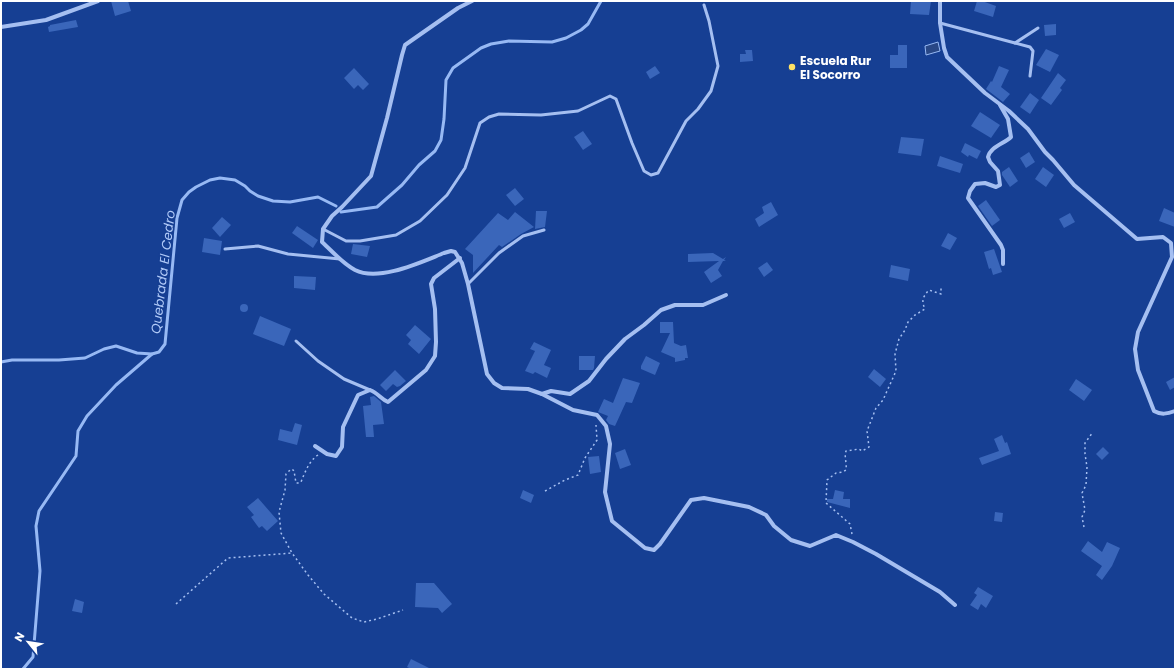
<svg xmlns="http://www.w3.org/2000/svg" width="1176" height="670" font-family="Poppins,sans-serif">
	<rect width="100%" height="100%" fill="#163f93"/>
	<!-- water -->
	<path fill="#284786" stroke="#97b9f4" d="M938 42 940 51 926 55 925 46Z"/>
	<g fill="none" stroke-linecap="round" stroke-linejoin="round">
		<!-- stream -->
		<g stroke="#97b9f4" stroke-width="3">
			<path d="M341 212 377 207 402 185 419 165 435 151 441 140 444 119 446 80 453 68 481 48 491 44 509 41 552 42 566 38 581 30 588 24 601 1"/>
			<path d="M1 362 12 360H59L85 358 104 349 116 346 137 353 152 354 159 352 165 344 177 218 182 200 189 192 196 187 210 180 220 178 235 180 245 186 250 191 258 196 273 201 290 202 318 197 336 206"/>
			<path d="M23 669 33 657 40 571 36 526 39 511 76 456 78 431 87 416 116 385 152 354"/>
		</g>
	</g>
	<!-- building -->
	<g fill="#3a66ba">
		<path d="M111 1H128L131 11 115 16Z"/>
		<path d="M911 1H931L929 15 910 14Z"/>
		<path d="M977 1H982L996 6 993 17 974 11Z"/>
		<path d="M76 20 78 27 49 32 48 27 50 26V25Z"/>
		<path d="M1056 24V35L1045 36 1044 25Z"/>
		<path d="M898 45H907V68H890V55H898Z"/>
		<path d="M1046 49 1059 55 1050 72 1036 65Z"/>
		<path d="M745 50H752L753 61 740 62V54H746Z"/>
		<path d="M655 66 660 73 650 79 646 72Z"/>
		<path d="M999 66 1009 70 1001 87 1010 94 1003 102 986 89 991 81 992 82Z"/>
		<path d="M354 68 369 84 363 90 358 85 354 89 344 78Z"/>
		<path d="M1058 73 1066 80 1060 88 1062 90 1051 105 1041 98Z"/>
		<path d="M1030 93 1039 100 1030 114 1020 107Z"/>
		<path d="M980 112 1000 125 991 138 971 126Z"/>
		<path d="M583 131 592 144 583 150 574 137Z"/>
		<path d="M901 137 924 139 921 156 898 153Z"/>
		<path d="M965 143 981 151 977 159 969 155 968 157 961 152Z"/>
		<path d="M1029 152 1035 162 1026 168 1020 158Z"/>
		<path d="M940 156 963 164 960 173 937 166Z"/>
		<path d="M1009 167 1018 181 1010 187 1002 175V172Z"/>
		<path d="M1043 167 1054 175 1046 187 1035 179Z"/>
		<path d="M515 188 524 199 515 206 506 195Z"/>
		<path d="M986 200 1000 220 992 226 978 206Z"/>
		<path d="M771 202 778 215 759 227 755 219 764 213 762 207Z"/>
		<path d="M1164 208 1175 213V227L1159 221Z"/>
		<path d="M536 211H547L545 227 535 229Z"/>
		<path d="M515 212 534 227 521 234 502 247 499 245 473 273V255L465 249 498 213 508 220Z"/>
		<path d="M1070 213 1075 222 1064 228 1059 219Z"/>
		<path d="M222 217 231 225 220 237 212 228Z"/>
		<path d="M297 226 318 240 313 248 292 233Z"/>
		<path d="M948 233 957 238 950 250 941 246Z"/>
		<path d="M204 238 222 241 220 255 202 252Z"/>
		<path d="M353 244 370 246 367 257 351 254Z"/>
		<path d="M994 249 1002 272 993 275 991 268 989 269 984 252Z"/>
		<path d="M713 253 723 259 726 257 724 260 726 261H723L718 270 722 276 711 283 704 272 719 261 688 262V254Z"/>
		<path d="M767 262 773 270 764 277 758 268Z"/>
		<path d="M891 265 910 269 908 281 889 277Z"/>
		<path d="M294 276 316 277 315 290 294 288Z"/>
		<circle cx="244" cy="308" r="4"/>
		<path d="M260 316 291 329 284 346 253 334Z"/>
		<path d="M660 322H673L674 343 681 346 686 345 688 358H685V360L675 362V358L661 352 670 333H660Z"/>
		<path d="M415 325 431 339 419 354 408 344 411 340 406 335Z"/>
		<path d="M534 342 551 350 544 365 551 368 547 378 535 372 533 374 525 371 535 351 530 349Z"/>
		<path d="M579 356H595L594 368 593 370H579Z"/>
		<path d="M646 356 660 363 655 375 641 369V366Z"/>
		<path d="M874 369 886 379 880 387 868 377Z"/>
		<path d="M395 370 406 381 400 386 397 387 393 384 386 391 380 385Z"/>
		<path d="M1175 377V387L1170 390 1166 382Z"/>
		<path d="M623 378 640 383 632 403 626 402 615 426 609 424 606 420 608 416 598 412 604 399 613 403Z"/>
		<path d="M1076 379 1092 390 1084 401 1069 390Z"/>
		<path d="M374 396 381 402 384 424 373 425 374 437H366L363 406 371 405 370 397Z"/>
		<path d="M295 423 302 425 297 445 278 440 280 429 292 432Z"/>
		<path d="M1002 435 1005 443 1007 442 1011 454 982 465 979 458 999 451 994 439Z"/>
		<path d="M1103 447 1109 453 1102 460 1096 454Z"/>
		<path d="M625 449 631 465 620 469 615 453Z"/>
		<path d="M599 456 601 472 590 474 588 457Z"/>
		<path d="M523 490 534 495 531 503 520 498Z"/>
		<path d="M835 490 844 492 843 499H850V508L827 502V499H833Z"/>
		<path d="M258 498 278 521 267 531 262 526 259 528 251 517 254 515 247 507Z"/>
		<path d="M995 512 1003 513 1002 522 994 521Z"/>
		<path d="M1088 541 1102 552 1107 542 1120 548 1112 566 1102 580 1096 575 1102 566 1081 551Z"/>
		<path d="M416 583H434L452 604 442 613 438 608 415 607Z"/>
		<path d="M978 587 993 596 986 608 981 604 978 610 970 605 977 595 974 593Z"/>
		<path d="M75 599 84 602 82 613 72 611Z"/>
		<path d="M411 659 431 669H411L407 667Z"/>
	</g>
	<g fill="none" stroke-linecap="round" stroke-linejoin="round">
		<!-- path -->
		<g stroke="#a5bff1" stroke-width="1.5" stroke-dasharray="2 3" stroke-linecap="butt">
			<path d="M318 455C309 461 305 472 301 482L299 483H296L294 471 292 469 289 471 286 474 285 490 279 512 281 533 292 553 308 575 324 594 352 618 364 622 377 619 403 610"/>
			<path d="M545 491 565 480 578 475 585 458 597 440 596 425"/>
			<path d="M1084 527 1082 517 1085 510 1082 493 1086 485 1087 467 1085 454V443L1093 432"/>
			<path d="M852 534 850 524 826 503 827 480 836 473 843 472 846 470C847 463 844 457 846 451L859 449 862 451 869 447 867 431 876 408 883 400 896 371 895 354 899 339 905 330 908 322 915 315 925 309C921 300 923 297 929 290L941 294V286"/>
			<path d="M176 604 228 558 292 553"/>
		</g>
		<!-- lane -->
		<g stroke="#a5bff1" stroke-width="3">
			<path d="M940 23 1015 43 1038 28"/>
			<path d="M1015 43 1030 47 1033 51 1030 76"/>
			<path d="M323 229 346 241H360L396 235 420 221 447 195 465 168 480 123 489 117 499 114 541 115 578 111 610 96 616 99 632 143 644 171 651 175 658 173 686 121 698 109 711 91 718 66 709 21 704 5"/>
			<path d="M225 249 258 246 288 254 340 259"/>
			<path d="M468 284 499 253 523 236 544 230"/>
			<path d="M296 341 318 361 344 379 370 390"/>
		</g>
		<!-- street -->
		<g stroke="#a5bff1" stroke-width="4">
			<path d="M472 1 458 8 405 45 402 55 387 118 371 176 342 207 332 216 323 229 322 242C333 252 342 263 355 270 379 282 421 262 444 253L451 251 455 252 462 263 468 284 487 374 494 383 502 388 528 389 542 394 573 410 597 415 606 426 610 444 605 492 612 521 645 548 654 550 660 544 691 500 704 498 749 507 766 515 774 526 791 540 810 546 836 535 853 542 876 554 940 592 955 605"/>
			<path d="M940 1V23L944 48 947 57 985 93 1009 111 1028 129 1045 152 1053 160 1074 185 1137 239 1163 237 1171 243 1172 257 1138 332 1135 349 1138 370 1154 411C1161 415 1167 414 1175 411"/>
			<path d="M1 27 46 20 98 1"/>
			<path d="M1000 105 1008 119 1011 137C1004 144 991 146 988 157L990 162 998 171 1000 185 996 187 985 183 975 184 970 191 968 198 1001 245 1003 250V264"/>
			<path d="M542 394 551 391 570 394 589 381 606 359 625 339 644 325 661 310 675 305H703L726 295"/>
			<path d="M315 446 327 454 336 456 342 447 343 427 358 395 370 390C378 393 381 399 388 402L426 370 435 356 436 342 435 309 431 284 434 278 460 258"/>
		</g>
	</g>
	<!-- markers -->
	<circle fill="#ffe265" stroke="#163f93" stroke-width="1.5" cx="792" cy="67" r="4"/>
	<g text-anchor="middle" dominant-baseline="central" stroke-width="3" stroke-linejoin="round" paint-order="stroke">
		<!-- poi labels -->
		<g font-size="12" font-weight="bold" fill="#fff" stroke="#163f93" text-anchor="start">
			<text x="800" y="60">Escuela Rur<tspan x="800" dy="14">El Socorro</tspan></text>
		</g>
		<!-- water labels -->
		<g font-size="13" font-style="italic" fill="#b1caf8" stroke="#163f93">
			<text transform="translate(163 272) rotate(-83)">Quebrada El Cedro</text>
		</g>
	</g>
	<!-- border -->
	<rect width="1176" height="670" fill="none" stroke="#ffffff" stroke-width="4"/>
	<!-- north arrow -->
	<g transform="translate(28 642) rotate(300)" stroke="#163f93" stroke-width="3" paint-order="stroke">
	<path d="M0-3L7 15L0 10L-7 15Z" fill="#ffffff"/>
	<text y="-6" font-size="11" font-weight="bold" text-anchor="middle" fill="#ffffff">N</text>
	</g>
</svg>
